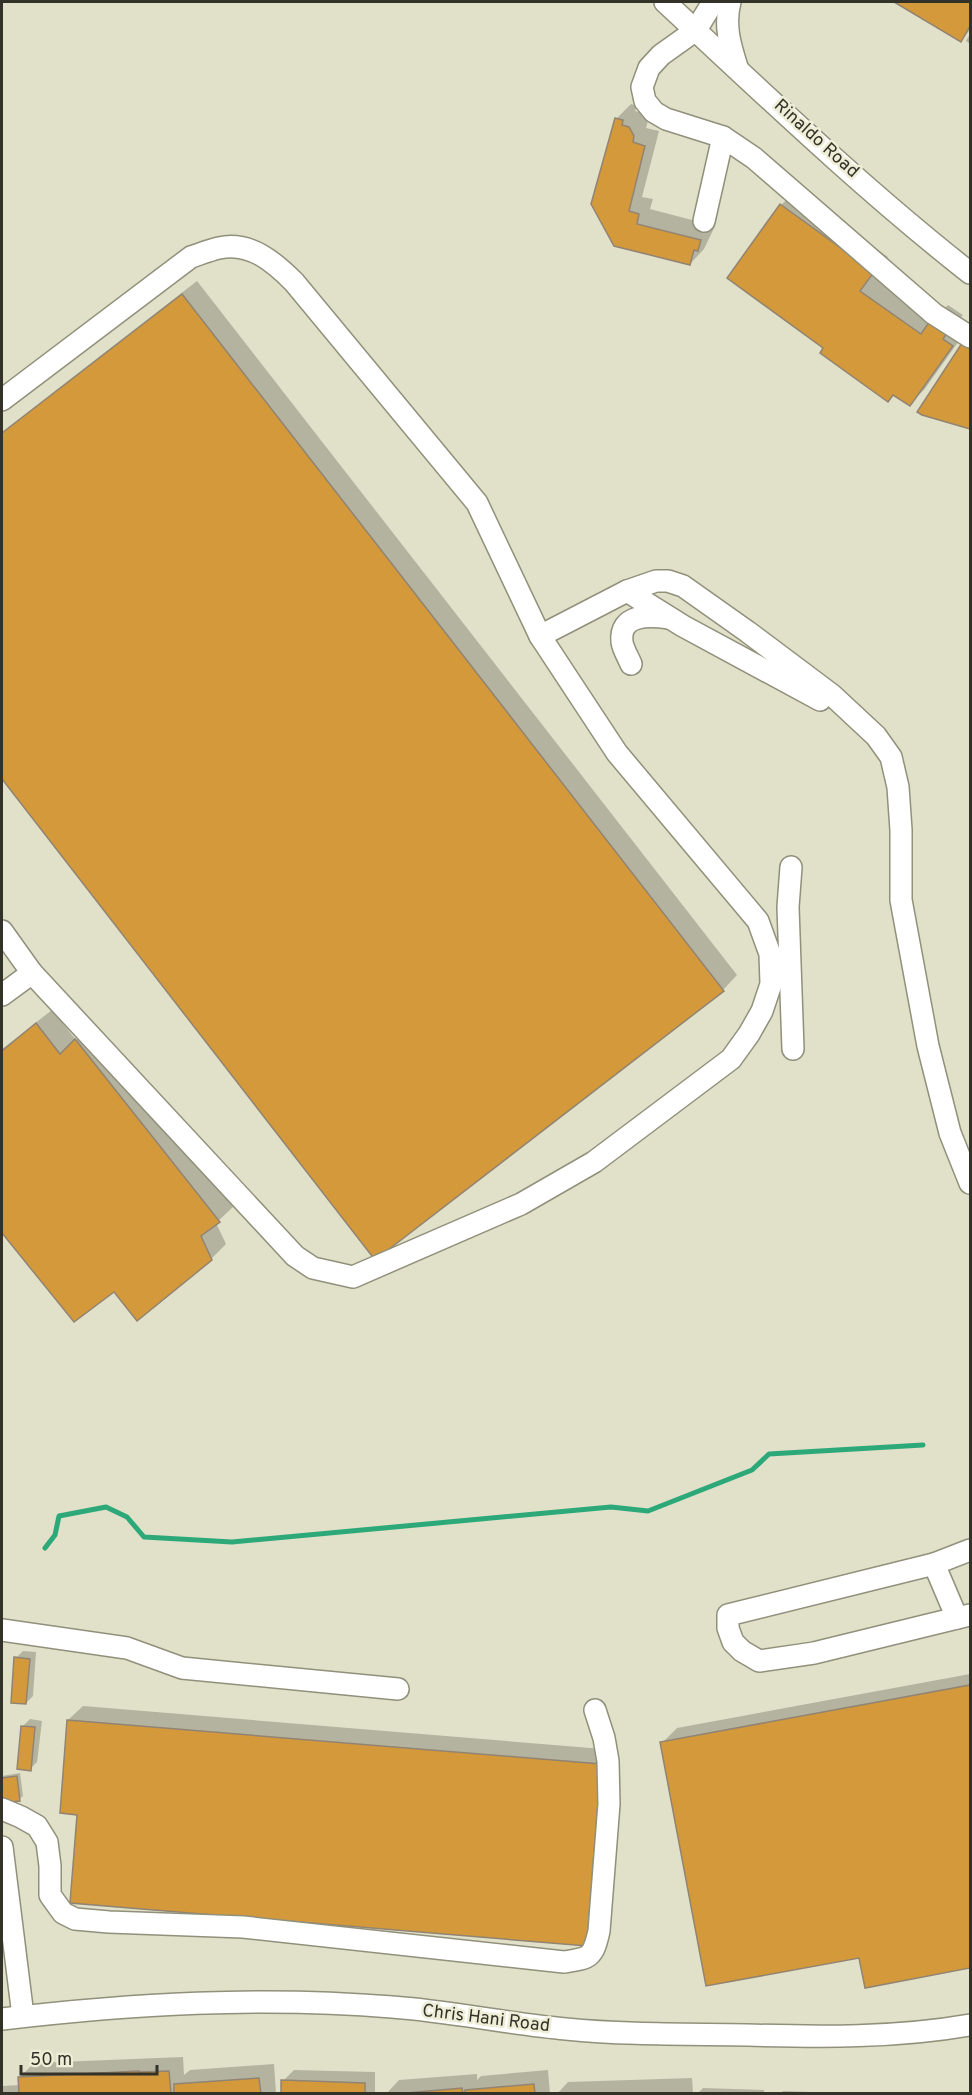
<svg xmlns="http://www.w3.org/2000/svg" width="972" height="2095" font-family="Overpass,sans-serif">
	<rect width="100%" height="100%" fill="#e1e0c9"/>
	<!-- shadow -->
	<g fill="#0003">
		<path d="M897 2H970V30L961 40Z"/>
		<path d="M970 34V44L966 41Z"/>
		<path d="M631 104 637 106 635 111 643 113 648 121 646 128 659 131 642 197 653 199 650 209 715 226 704 249 690 264 615 245 616 119Z"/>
		<path d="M796 191 888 257 874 276 934 319 948 305 963 315 956 324 966 331 924 390 909 404 825 348 781 205Z"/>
		<path d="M197 281 737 975 723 990 376 1258 2 777V432Z"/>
		<path d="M970 336V427L922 413Z"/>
		<path d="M52 1010 76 1040 91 1026 234 1206 216 1223 226 1244 211 1259 114 1290 74 1320 2 1231V1049Z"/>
		<path d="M23 1651 36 1652 33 1696 26 1703 16 1658Z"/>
		<path d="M970 1674V1967L866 1986 861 1956 662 1743 677 1728Z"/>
		<path d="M83 1706 615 1750 601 1930 586 1944 78 1813 68 1720Z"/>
		<path d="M30 1719 42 1721 37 1762 30 1769 23 1726Z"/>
		<path d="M20 1773 23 1796 19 1799 2 1801V1776Z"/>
		<path d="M183 2057 184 2075 190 2070 274 2064 276 2093 2 2094V2086L20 2085V2077L34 2063Z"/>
		<path d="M294 2070 375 2072V2094H282L283 2081Z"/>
		<path d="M548 2070 550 2094H386L399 2080 477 2074V2080L481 2076Z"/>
		<path d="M692 2078 693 2094H557L568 2082Z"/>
		<path d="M703 2088 764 2090V2094H697Z"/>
		<path d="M783 2091 838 2093V2094H781Z"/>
	</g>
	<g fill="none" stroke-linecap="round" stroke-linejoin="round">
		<!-- stream -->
		<path stroke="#2da979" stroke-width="5" d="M45 1548 55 1535 59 1516 106 1507 127 1517 144 1537 232 1542 611 1507 648 1511 752 1470 769 1454 923 1445"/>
	</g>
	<!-- building -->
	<g fill="#d4993a" stroke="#918472" stroke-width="1.5">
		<path d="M894 2H970V26L961 42Z"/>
		<path d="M615 118 623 120 622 125 629 127 634 136 633 142 645 146 629 211 639 214 637 224 701 240 698 251 694 250 690 265 614 246 591 204Z"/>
		<path d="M780 204 874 272 860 291 921 334 932 318 949 330 943 339 953 346 910 406 893 395 888 402 820 353 823 348 727 278Z"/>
		<path d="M182 294 724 991 375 1260 2 779V433Z"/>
		<path d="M962 343 970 348V429L922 415 917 412Z"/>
		<path d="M36 1023 60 1054 75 1039 220 1222 201 1236 212 1260 137 1321 114 1292 74 1322 2 1233V1051Z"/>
		<path d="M14 1657 30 1659 26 1704 11 1703Z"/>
		<path d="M970 1685V1968L865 1988 859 1958 706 1986 660 1742Z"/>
		<path d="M67 1720 601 1764 587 1946 70 1903 77 1815 60 1813Z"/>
		<path d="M21 1726 35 1727 31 1771 17 1769Z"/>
		<path d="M17 1776 20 1801 2 1803V1778Z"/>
		<path d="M139 2071V2072L169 2071 171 2094H19L18 2077Z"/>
		<path d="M259 2078 261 2094H174V2084Z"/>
		<path d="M281 2080 365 2083V2094H281Z"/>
		<path d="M534 2084 535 2094H465V2090Z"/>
		<path d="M462 2088 463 2094H395Z"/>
	</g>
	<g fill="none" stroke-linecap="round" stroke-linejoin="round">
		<!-- minor casing -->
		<g stroke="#91907b" stroke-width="24">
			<g id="minor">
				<path d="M665 2C764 94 863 189 970 273"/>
				<path d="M713 2 696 30 661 55 649 68 642 87 645 101 654 112 666 119 723 137 754 158 934 314 970 337"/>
				<path d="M730 2C724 25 730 45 737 67"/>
				<path d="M704 221 723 137"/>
				<path d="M2 400 191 257C200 254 210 250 219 248 250 241 274 262 294 282L477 503 540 636 617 753 758 921 770 954 771 984 762 1011 749 1034 731 1059 594 1162 521 1204 353 1277 313 1268 295 1256 32 973 2 931"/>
				<path d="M627 591 683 626 820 700"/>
				<path d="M540 636 627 591 656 581H668L683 586 748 632 832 695 876 736 891 757 898 787 901 830V900L928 1046 950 1133 970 1183"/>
				<path d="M631 664C628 657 623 649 622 642 619 614 649 615 668 618"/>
				<path d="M791 867 788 907 793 1049"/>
				<path d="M2 995 32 973"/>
				<path d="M934 1564 957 1618 970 1615"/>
				<path d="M957 1618 814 1653 759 1661 742 1651 733 1642 728 1628V1615L934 1564 970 1550"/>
				<path d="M2 1630 127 1648 182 1668 398 1689"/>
				<path d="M2 1809 21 1817 37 1826 47 1842 50 1866V1895L63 1913 75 1919 109 1922 243 1927 564 1962C590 1958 593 1958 599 1931L609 1804 608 1761 604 1738 595 1710"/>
				<path d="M2 1847 23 2016"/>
				<path d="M2 2019C131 2004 262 1996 392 2007 450 2011 508 2024 566 2029 626 2035 686 2034 747 2035 821 2037 896 2038 970 2025"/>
			</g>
		</g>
		<!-- minor -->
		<use href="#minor" stroke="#fff" stroke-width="21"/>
	</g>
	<g text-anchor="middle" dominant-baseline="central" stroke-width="5" stroke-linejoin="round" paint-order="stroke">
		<!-- street labels -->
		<g font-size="18" fill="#333229" stroke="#eeedd6">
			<text transform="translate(816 139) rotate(42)">Rinaldo Road</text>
			<text transform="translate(486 2019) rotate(7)">Chris Hani Road</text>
		</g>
	</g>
	<!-- border -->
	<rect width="972" height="2095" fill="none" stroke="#333229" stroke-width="6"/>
	<!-- scale -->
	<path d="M21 2065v9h136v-9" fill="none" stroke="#333229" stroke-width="3"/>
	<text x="30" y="2065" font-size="18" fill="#333229" stroke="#eeedd6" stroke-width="4.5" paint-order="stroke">50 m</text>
</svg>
